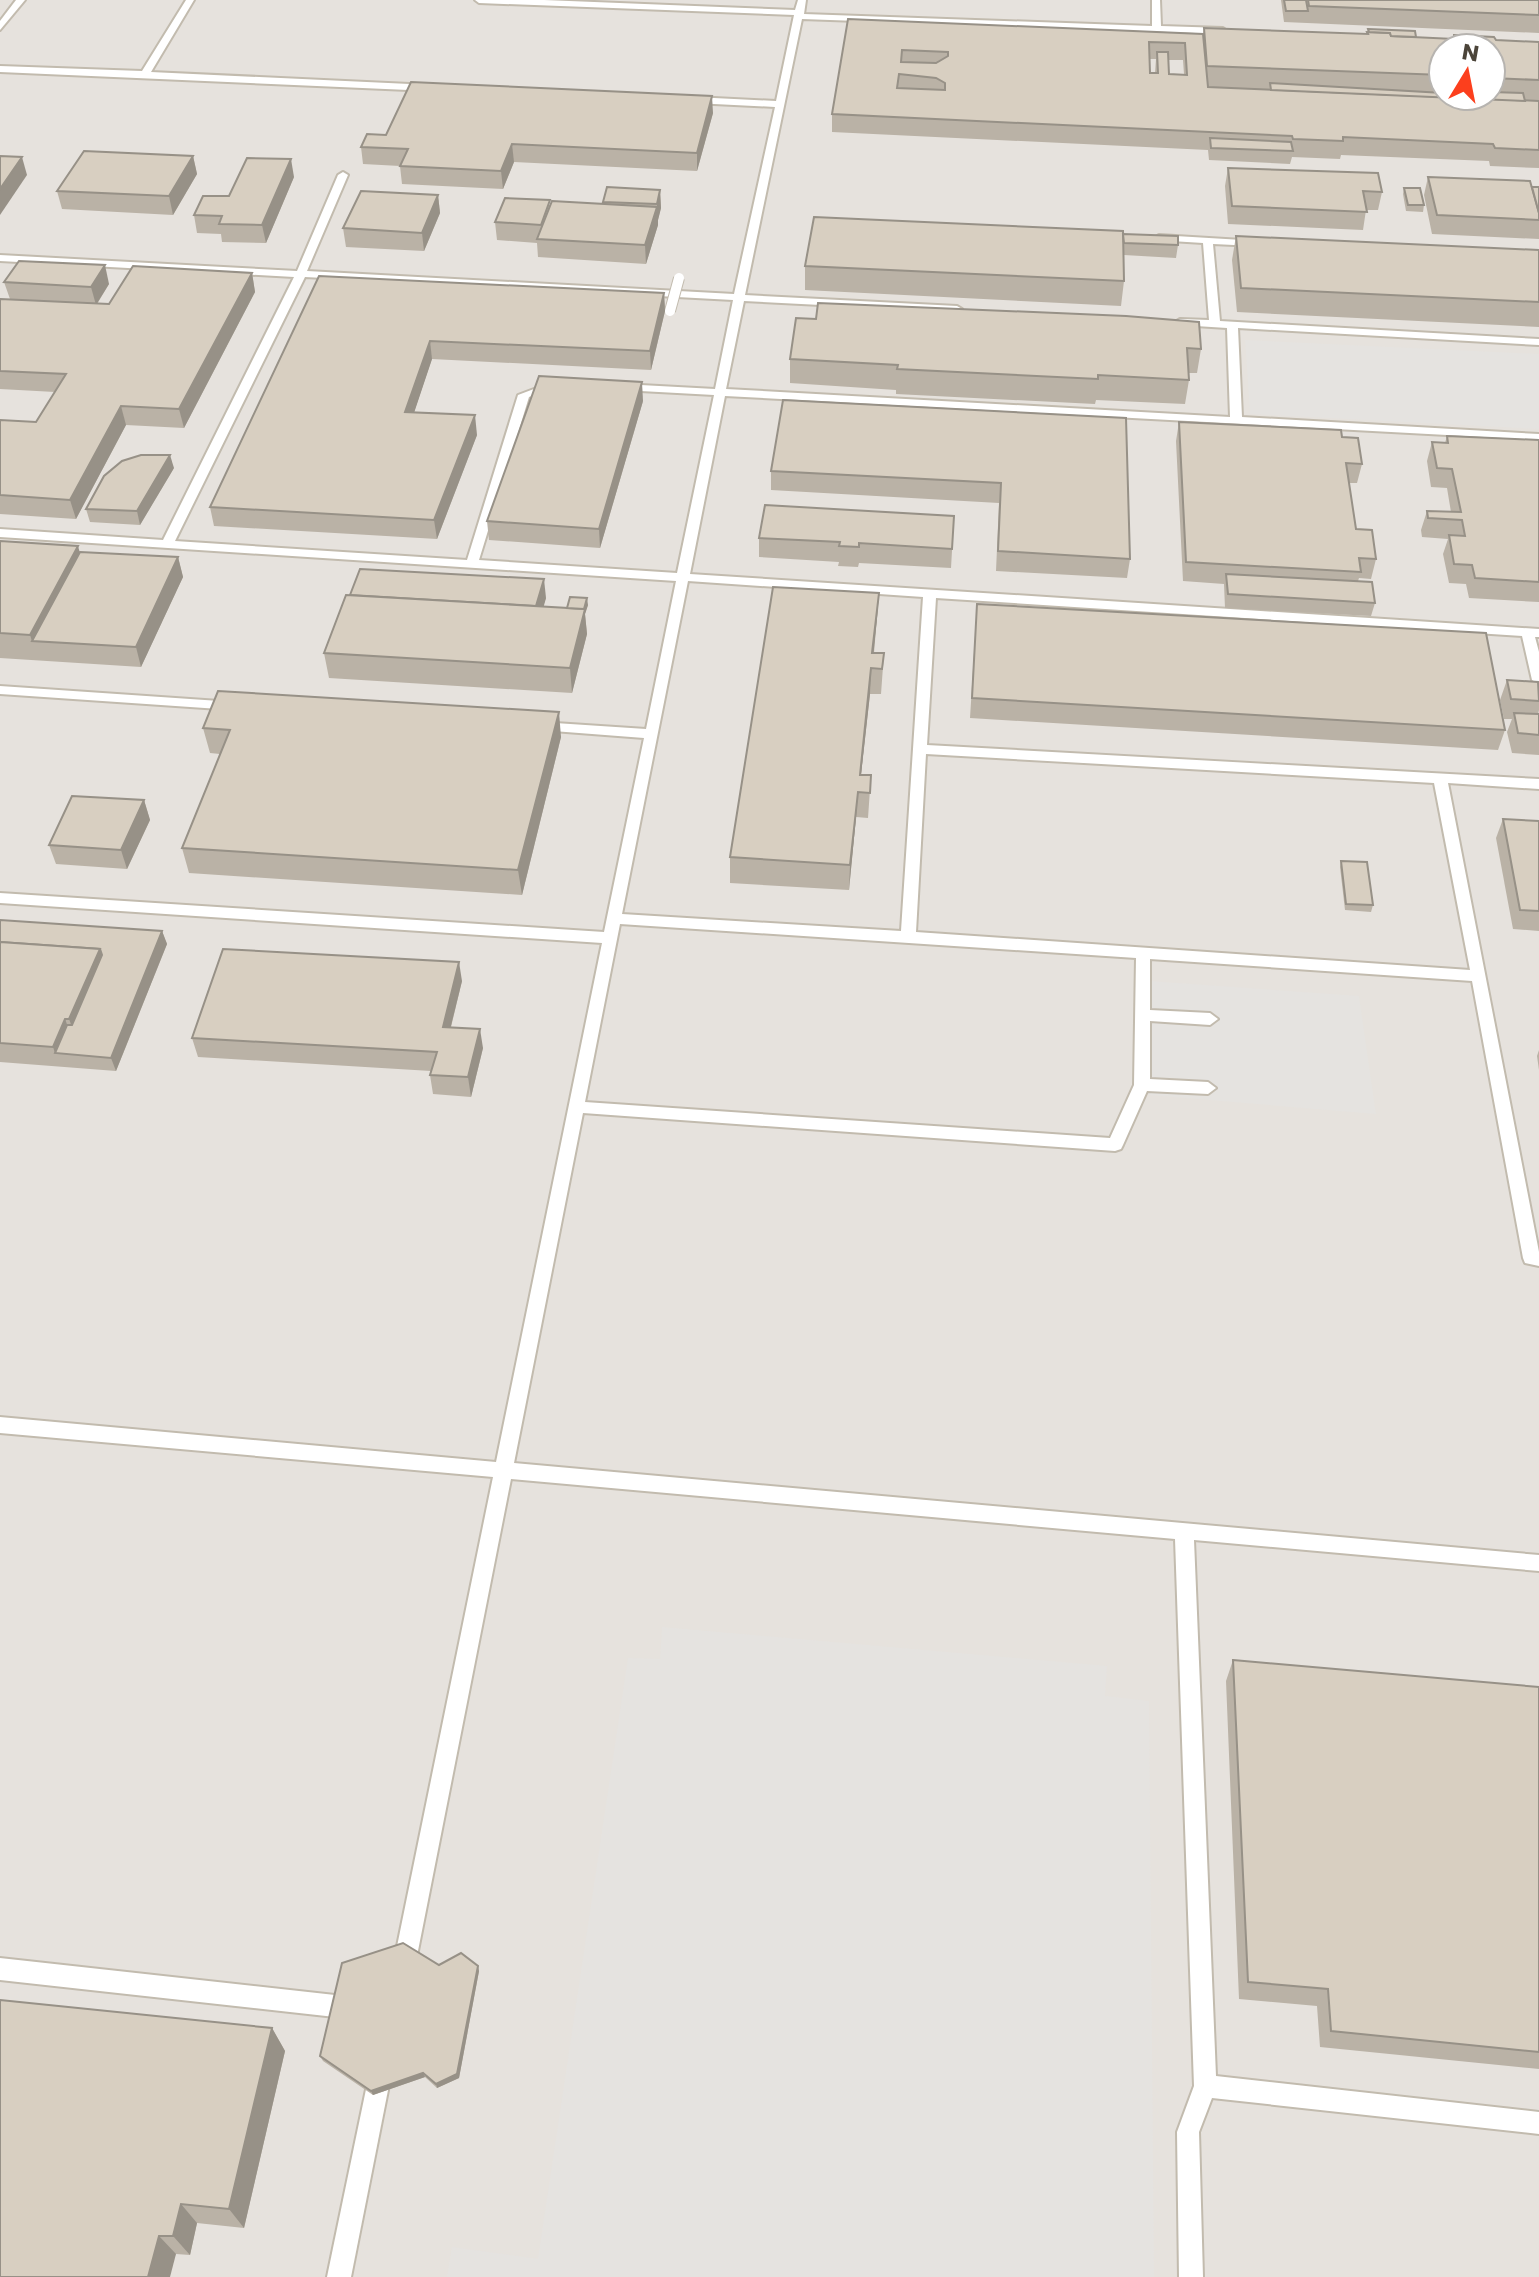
<svg xmlns="http://www.w3.org/2000/svg" width="1539" height="2277" font-family="Poppins,sans-serif">
	<rect width="100%" height="100%" fill="#f6f3ec"/>
	<!-- industrial -->
	<path fill="#e6e2dd" fill-rule="evenodd" d="M0 0H1539V2277H0ZM1443 48H1491V96H1443Z"/>
	<!-- parking -->
	<g fill="#e5e3e0">
		<path d="M1245 340 1539 354V429L1250 414Z"/>
		<path d="M1149 981 1359 996 1376 1114 1149 1095Z"/>
		<path d="M662 1627 1107 1666 1105 1696 1149 1701 1154 2277H447L452 2247 538 2259 628 1658 660 1659Z"/>
	</g>
	<g fill="none" stroke-linecap="round" stroke-linejoin="round">
		<!-- lane casing -->
		<g stroke="#c2bbae" stroke-width="4">
			<g id="lane">
				<path d="M16 0H25L0 30V21Z"/>
				<path d="M186 0H194L151 72 431 85 436 88 431 91 0 72V66L142 71Z"/>
				<path d="M475 0H544L795 10 798 0H806L804 14 1152 26V0H1160L1161 26 1223 28 1227 31 1223 34 802 19 745 295 957 306 962 309 957 312 744 301 726 389 1230 417 1227 328 1180 325 1175 322 1180 319 1209 320 1203 243 1155 240 1154 238 1159 235 1259 241V245L1255 246 1213 244 1220 321 1539 339V345L1238 328 1242 417 1539 434V440L725 396 690 574 1539 629V637H1535L1539 652V684L1532 680 1522 636 936 598 927 745 1539 779V789L1448 783 1539 1252V1266L1525 1263 1523 1258 1472 981 1150 959V1010L1210 1013 1218 1019 1210 1025 1150 1021V1079L1208 1082 1216 1088 1208 1094 1147 1091 1123 1145 1121 1149 1115 1151 583 1113 514 1463 1539 1555V1571L1194 1540 1216 2076 1539 2112V2134L1212 2098 1199 2132 1203 2277H1179L1177 2132 1194 2086 1175 1539 511 1479 415 1966 412 1974 404 1977 396 1974 393 1966 493 1477 0 1433V1417L496 1462 602 943 0 903V893L604 932 644 738 540 730 533 726 540 722 646 729 676 581 0 537V529L163 540 294 277 0 261V255L297 271 338 175 343 172 348 175 307 271 734 294 775 107 694 103 689 100 694 97 776 101 794 15 479 3ZM305 277 733 300 715 389 622 384 616 387 622 390 714 395 677 573 479 560 529 397 559 386V382L555 381 518 395 467 560 175 541ZM688 581 923 597 901 931 622 914ZM926 754 1434 783 1470 970 916 932ZM620 924 1136 958 1134 1085 1110 1138 585 1102Z"/>
				<path d="M0 686 234 702 241 706 234 710 0 694Z"/>
				<path d="M0 1958 353 1997 361 2000 364 2008 361 2016 353 2019 0 1980Z"/>
				<path d="M380 2064 388 2067 391 2075 351 2277H327L369 2075 372 2067Z"/>
			</g>
		</g>
		<!-- lane -->
		<use href="#lane" fill="#fff" fill-rule="evenodd"/>
		<!-- lane-bridge casing -->
		<g stroke="#c2bbae" stroke-width="12" stroke-linecap="butt">
			<path id="lane-bridge" d="M670 311 679 278"/>
		</g>
		<!-- lane-bridge -->
		<use href="#lane-bridge" stroke="#fff" stroke-width="10"/>
	</g>
	<!-- wall -->
	<g fill="#bab2a6" fill-rule="evenodd">
		<path d="M1281 0H1539V33L1284 22Z"/>
		<path d="M848 19 1203 34 1204 28 1367 34 1368 29 1416 37 1453 39 1454 35 1496 40 1539 42V168L1490 166 1489 161 1341 155 1340 159 1292 157 1290 164 1209 160 1208 150 832 132V114ZM1443 48H1491V96H1443ZM1150 59H1156L1155 73H1150ZM1168 60H1183L1184 74H1169Z"/>
		<path d="M713 113 697 171 514 162 503 189 402 184 400 166 363 164 361 147 386 135Z"/>
		<path d="M193 156 197 174 173 215 62 209 57 191Z"/>
		<path d="M1228 168 1382 192 1378 210H1366L1363 230 1228 224 1225 186Z"/>
		<path d="M294 177 266 243 222 242 221 234 197 233 194 215Z"/>
		<path d="M1428 177 1539 187V239L1432 234 1424 195Z"/>
		<path d="M1404 188 1424 205 1423 212 1406 211 1403 194Z"/>
		<path d="M660 190 661 208 658 220V225L646 264 538 257 537 243 497 240 495 222 550 205 603 204V202Z"/>
		<path d="M438 195 440 213 424 251 346 247 343 228Z"/>
		<path d="M1123 234 1178 245 1176 258 1124 255V281L1121 306 805 290V266Z"/>
		<path d="M1236 236 1539 250V327L1237 312 1232 260Z"/>
		<path d="M252 273 255 292 184 428 126 425 76 519 0 514V420L36 422 55 392 0 389V299H10L4 282 109 284 97 304H109Z"/>
		<path d="M319 276 664 293 665 311 651 370 432 359 414 412 477 435 437 539 214 526 210 507Z"/>
		<path d="M796 318 1201 349 1197 373H1189V380L1185 404 1096 400 1095 404 896 394V390L790 383V359Z"/>
		<path d="M643 401 600 548 489 540 487 521Z"/>
		<path d="M1126 418 1130 559 1127 578 996 571 999 503 771 490V471Z"/>
		<path d="M1179 422 1342 437 1362 464 1357 483H1349L1356 529 1376 559 1371 579 1359 578 1358 581 1375 603 1371 616 1225 608 1224 584 1183 581 1176 441Z"/>
		<path d="M1447 436 1539 440V602L1469 598 1466 584 1449 583 1443 554 1448 539 1422 537 1421 530 1427 511 1451 512 1447 488 1431 487 1427 461 1432 442 1445 443Z"/>
		<path d="M174 468 140 525 90 522 86 509Z"/>
		<path d="M954 516 951 568 859 563 858 567 838 566 839 562 759 557V538Z"/>
		<path d="M0 541 80 552 178 557 183 577 141 667 0 658Z"/>
		<path d="M879 593 874 653H884L881 694H870L861 775H871L868 818 856 817 849 890 730 883V857Z"/>
		<path d="M546 598 543 606 566 608 588 605 585 614 587 634 572 693 329 678 324 653Z"/>
		<path d="M977 604 1505 730 1498 750 970 718Z"/>
		<path d="M1507 680 1539 687V710L1538 714H1539V755L1512 753 1507 732 1512 719H1504L1500 700Z"/>
		<path d="M203 728 561 737 522 895 189 873 182 848 220 754 210 753Z"/>
		<path d="M144 800 150 820 127 869 56 864 49 845Z"/>
		<path d="M1503 819 1539 821V931L1513 929 1496 838Z"/>
		<path d="M1341 861 1373 905 1371 912 1345 910 1340 867Z"/>
		<path d="M0 920 162 931 167 944 116 1071 0 1062Z"/>
		<path d="M462 981 451 1027 483 1048 471 1097 433 1094 430 1075 431 1071 198 1057 192 1038Z"/>
		<path d="M1539 1050V1070L1537 1056Z"/>
		<path d="M1233 1660 1539 1687V2069L1320 2047 1317 2006 1239 1999 1226 1681Z"/>
		<path d="M439 1965 479 1971 459 2078 437 2088 425 2077 373 2095 323 2061 320 2056Z"/>
		<path d="M272 2028 285 2051 244 2228 197 2223 190 2255 176 2254 0 2277Z"/>
	</g>
	<!-- shaded-wall -->
	<g fill="#979187">
		<path d="M712 96 713 113 697 171V153Z"/>
		<path d="M512 144 514 162 503 189 501 171Z"/>
		<path d="M193 156 197 174 173 215 169 196Z"/>
		<path d="M22 157 27 175 0 215V189Z"/>
		<path d="M291 159 294 177 266 243 262 225Z"/>
		<path d="M660 190 661 208 658 220V225L646 264 645 245 657 209V204Z"/>
		<path d="M438 195 440 213 424 251 422 233Z"/>
		<path d="M105 265 109 284 96 305 91 287Z"/>
		<path d="M252 273 255 292 184 428 179 409Z"/>
		<path d="M664 293 665 311 651 370 650 351Z"/>
		<path d="M430 341 432 359 408 431 405 412Z"/>
		<path d="M642 382 643 401 600 548 599 529Z"/>
		<path d="M121 406 126 425 76 519 70 500Z"/>
		<path d="M475 415 477 435 437 539 434 520Z"/>
		<path d="M170 455 174 468 140 525 137 511Z"/>
		<path d="M78 546 85 571 32 641 30 635Z"/>
		<path d="M178 557 183 577 141 667 136 647Z"/>
		<path d="M544 579 546 598 537 631 535 611Z"/>
		<path d="M879 593 877 618 872 668V653Z"/>
		<path d="M587 598 588 605 585 614 587 634 572 693 570 668Z"/>
		<path d="M871 668 870 694 859 792 860 775Z"/>
		<path d="M559 712 561 737 522 895 518 870Z"/>
		<path d="M858 792 856 817 849 890 850 865Z"/>
		<path d="M144 800 150 820 127 869 121 850Z"/>
		<path d="M162 931 167 944 116 1071 111 1058Z"/>
		<path d="M100 949 106 968 76 1038 69 1019Z"/>
		<path d="M459 962 462 981 446 1046 443 1027Z"/>
		<path d="M65 1019 72 1038 55 1053 53 1047Z"/>
		<path d="M480 1029 483 1048 471 1097 468 1077Z"/>
		<path d="M478 1966 479 1971 459 2078 437 2088 436 2084Z"/>
		<path d="M272 2028 285 2051 244 2228 229 2209Z"/>
		<path d="M423 2073 425 2077 373 2095 371 2091Z"/>
		<path d="M181 2204 197 2223 190 2255 173 2236Z"/>
		<path d="M159 2236 176 2254 170 2277H148Z"/>
	</g>
	<!-- building -->
	<g fill="#d8cfc1" stroke="#979187" stroke-width="2" fill-rule="evenodd">
		<path d="M1284 0H1306L1308 11H1286Z"/>
		<path d="M1308 0H1539V15L1309 6Z"/>
		<path d="M848 19 1203 34 1208 87 1539 101V150L1495 148 1493 144 1343 137V141L1293 139 1292 136 832 114ZM1149 42 1185 43 1187 75 1169 74 1168 52H1157L1158 73H1150ZM902 50 948 52V56L936 63 901 62ZM899 74 936 78 945 83V90L897 88Z"/>
		<path d="M1204 28 1368 34 1367 32 1390 33 1391 36 1454 39V35L1494 37 1496 40 1539 42V80L1491 78V48H1443V75L1207 66Z"/>
		<path d="M1368 29 1415 31 1416 37 1391 36 1390 33 1369 32Z"/>
		<path d="M411 82 712 96 697 153 512 144 501 171 400 166 408 149 361 147 367 134 386 135Z"/>
		<path d="M1270 83 1443 93V96H1491V92L1523 93 1525 101 1271 90Z"/>
		<path d="M1210 138 1291 142 1293 151 1211 148Z"/>
		<path d="M84 151 193 156 169 196 57 191Z"/>
		<path d="M0 156 22 157 0 189Z"/>
		<path d="M247 158 291 159 262 225 219 224 222 216 194 215 203 196H229Z"/>
		<path d="M1228 168 1378 173 1382 192 1363 191 1367 212 1232 206Z"/>
		<path d="M1428 177 1530 181 1539 213V220L1437 215Z"/>
		<path d="M607 187 660 190 657 204 603 202Z"/>
		<path d="M1532 187H1539V213Z"/>
		<path d="M1404 188H1420L1424 205H1408Z"/>
		<path d="M361 191 438 195 422 233 343 228Z"/>
		<path d="M505 198 550 200 541 225 495 222Z"/>
		<path d="M552 201 657 207 645 245 537 239Z"/>
		<path d="M814 217 1123 231 1124 281 805 266Z"/>
		<path d="M1123 234 1178 236V245L1124 243Z"/>
		<path d="M1236 236 1539 250V302L1241 288Z"/>
		<path d="M19 261 105 265 91 287 4 282Z"/>
		<path d="M133 266 252 273 179 409 121 406 70 500 0 495V420L36 422 66 374 0 371V299L109 304Z"/>
		<path d="M319 276 664 293 650 351 430 341 405 412 475 415 434 520 210 507Z"/>
		<path d="M818 303 1126 316 1199 322 1201 349 1187 348 1189 380 1098 375V379L897 369 898 365 790 359 796 318 816 319Z"/>
		<path d="M539 376 642 382 599 529 487 521Z"/>
		<path d="M783 400 1126 418 1130 559 998 551 1001 483 771 471Z"/>
		<path d="M1179 422 1341 430 1342 437 1358 438 1362 464 1346 463 1356 529 1372 530 1376 559 1359 558 1361 572 1186 562Z"/>
		<path d="M1447 436 1539 440V582L1475 578 1472 565 1454 564 1449 535 1465 536 1462 520 1428 518 1427 511 1461 512 1452 469 1437 468 1432 442 1448 443Z"/>
		<path d="M141 455H170L137 511 86 509 104 476 122 461Z"/>
		<path d="M765 505 954 516 952 549 859 543V547L839 546 840 542 759 538Z"/>
		<path d="M0 541 78 546 30 635 0 633Z"/>
		<path d="M80 552 178 557 136 647 32 641Z"/>
		<path d="M360 569 544 579 536 606 350 595Z"/>
		<path d="M1226 574 1372 582 1375 603 1228 594Z"/>
		<path d="M773 587 879 593 872 653H884L882 669 871 668 860 775H871L870 793 858 792 850 865 730 857Z"/>
		<path d="M346 595 585 609 570 668 324 653Z"/>
		<path d="M570 597 587 598 584 609 567 608Z"/>
		<path d="M977 604 1486 633 1505 730 972 698Z"/>
		<path d="M1507 680 1538 682 1539 701 1511 699Z"/>
		<path d="M218 691 559 712 518 870 182 848 230 730 203 728Z"/>
		<path d="M1514 713 1539 714V735L1518 733Z"/>
		<path d="M72 796 144 800 121 850 49 845Z"/>
		<path d="M1503 819 1539 821V911L1520 910Z"/>
		<path d="M1341 861 1367 862 1373 905 1346 904Z"/>
		<path d="M0 920 162 931 111 1058 55 1053 67 1025H72L102 955 100 949 0 942Z"/>
		<path d="M0 942 100 949 69 1019H65L53 1047 0 1043Z"/>
		<path d="M223 949 459 962 443 1027 480 1029 468 1077 430 1075 437 1052 192 1038Z"/>
		<path d="M1233 1660 1539 1687V2052L1331 2031 1328 1989 1248 1982Z"/>
		<path d="M403 1943 439 1965 461 1953 478 1966 457 2074 436 2084 423 2073 371 2091 320 2056 342 1963Z"/>
		<path d="M0 2000 272 2028 229 2209 181 2204 173 2236H159L148 2277H0Z"/>
	</g>
	<!-- north arrow -->
	<g transform="translate(1467 72) rotate(10)"><circle r="38" fill="#ffffff" stroke="#b7b4b0" stroke-width="2"/>
	<path d="M0-6L14 30L0 20L-14 30Z" fill="#fc3f1d"/>
	<text y="-12" font-size="22" font-weight="bold" text-anchor="middle" fill="#4b4439">N</text>
	</g>
</svg>
